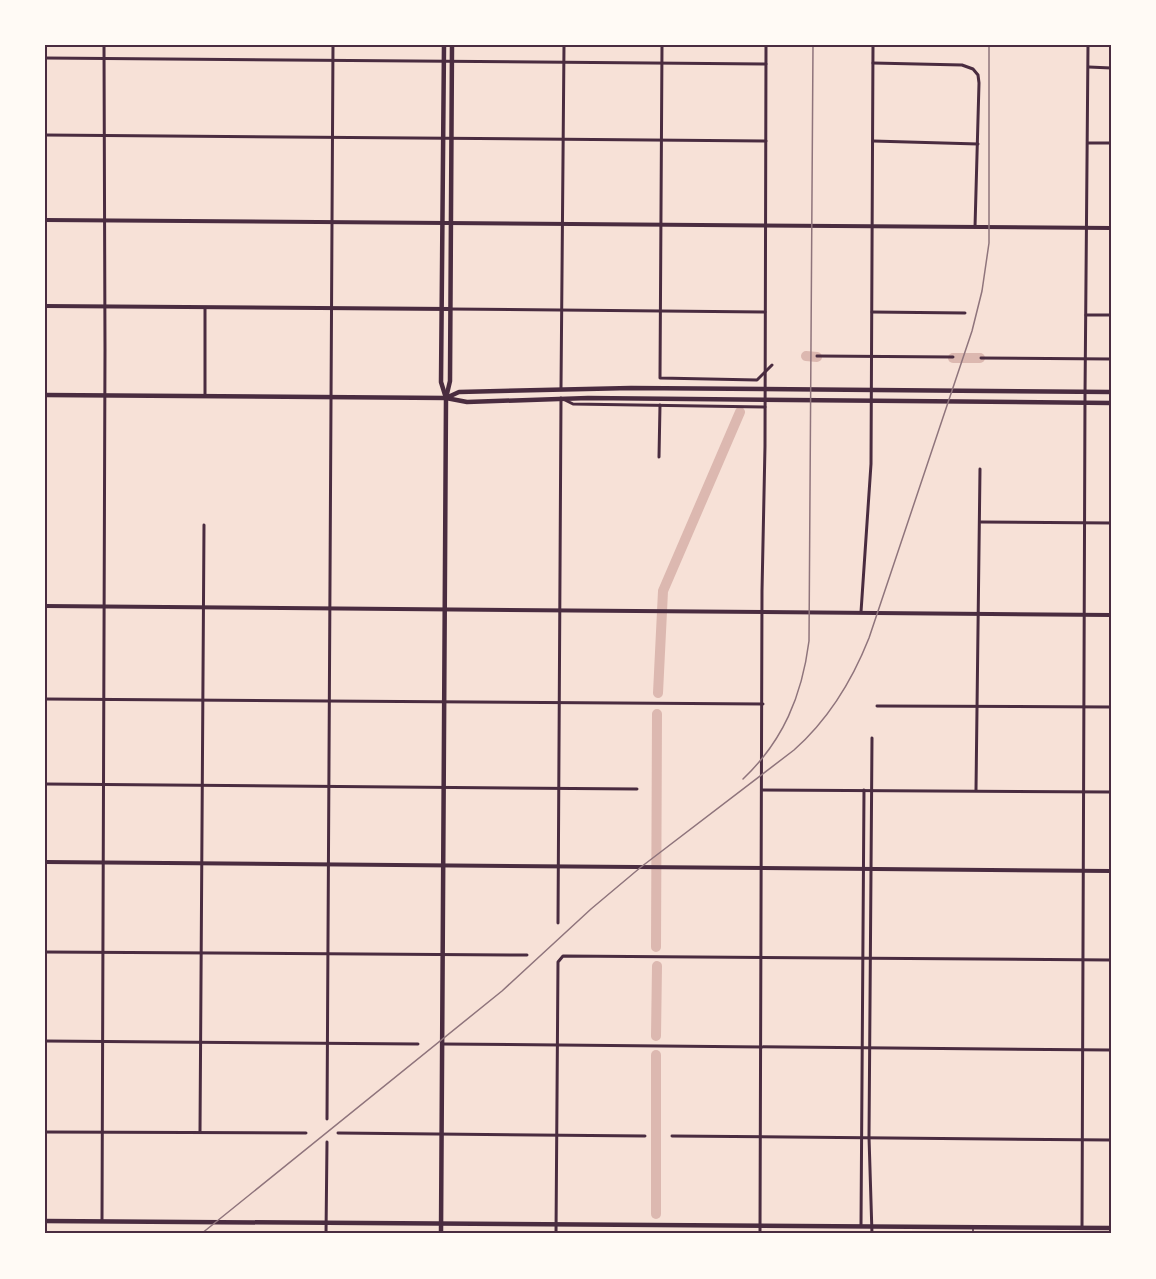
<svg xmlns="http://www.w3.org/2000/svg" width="1156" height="1279" font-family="'Golos Text',sans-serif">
	<rect width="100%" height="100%" fill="#f7e1d7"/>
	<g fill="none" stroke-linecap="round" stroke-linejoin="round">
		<!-- river -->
		<g stroke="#dcb8b0" stroke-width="10">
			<path d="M806 356 817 357"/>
			<path d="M953 358H980"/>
			<path d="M658 693 663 591 740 412"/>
			<path d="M656 947 657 714"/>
			<path d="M656 1036 657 966"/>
			<path d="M656 1214V1055"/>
		</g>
		<!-- service -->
		<path stroke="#4a2c40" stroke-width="1.5" d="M973 1234V1228"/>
		<!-- minor -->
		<g stroke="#4a2c40" stroke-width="3">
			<path d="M662 45 660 378 757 380 772 365"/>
			<path d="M45 58 766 64"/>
			<path d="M873 63 962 65 973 69 978 75 979 83 975 227"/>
			<path d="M1089 67 1111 68"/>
			<path d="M45 135 766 141"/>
			<path d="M873 141 978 144"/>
			<path d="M1088 143H1111"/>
			<path d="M205 308V396"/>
			<path d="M450 309 765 312"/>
			<path d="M872 312 965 313"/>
			<path d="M1086 315H1111"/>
			<path d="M817 356 953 357"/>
			<path d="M981 358 1111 359"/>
			<path d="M561 388 564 45"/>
			<path d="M659 457 660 405"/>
			<path d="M981 522 1111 523"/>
			<path d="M861 612 871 464 873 45"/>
			<path d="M45 699 763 704"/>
			<path d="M877 706 1111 707"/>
			<path d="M45 784 637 789"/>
			<path d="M762 790 1111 792"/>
			<path d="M976 790 980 469"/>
			<path d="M558 923 561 398 573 404 765 407"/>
			<path d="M45 952 527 955"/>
			<path d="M45 1041 418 1044"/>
			<path d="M442 1044 1111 1050"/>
			<path d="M327 1119 333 45"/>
			<path d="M45 1132 306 1133"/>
			<path d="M200 1132 204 525"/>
			<path d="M338 1133 645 1136"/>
			<path d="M672 1136 1111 1140"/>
			<path d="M102 1221 105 350 104 45"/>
			<path d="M861 1226 864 790"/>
			<path d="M1082 1228 1085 396 1088 45"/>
			<path d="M326 1234 327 1142"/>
			<path d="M556 1234 558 962 563 956 1111 960"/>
			<path d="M760 1234 762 591 765 446 766 45"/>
			<path d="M872 1234 869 1137 872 738"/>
		</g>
		<!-- tertiary -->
		<g stroke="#4a2c40" stroke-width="4">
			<path d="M45 220 1111 228"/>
			<path d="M45 306 450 309"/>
			<path d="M45 606 1111 615"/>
			<path d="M45 862 1111 871"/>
		</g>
		<!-- secondary -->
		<g stroke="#4a2c40" stroke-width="4.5">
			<path d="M45 1221 1111 1228"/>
			<path d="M441 1234 446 398"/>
		</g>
		<!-- primary -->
		<g stroke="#4a2c40" stroke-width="4.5">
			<path d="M444 45 441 382 446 398"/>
			<path d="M45 395 446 398 467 402 588 398 1111 403"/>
			<path d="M446 398 459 392 631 388 1111 392"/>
			<path d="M446 398 450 381 452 45"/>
		</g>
		<!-- rail -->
		<g stroke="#8f747c" stroke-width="1.5">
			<path d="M743 779C783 741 802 696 809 641L813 45"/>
			<path d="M201 1234 502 991 591 909 641 867 794 750C829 719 852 681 869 638L972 331 982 291 989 243V45"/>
		</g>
	</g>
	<!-- border -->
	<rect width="1156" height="1279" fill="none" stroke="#fffaf5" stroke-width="93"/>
	<rect x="46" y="46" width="1064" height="1186" fill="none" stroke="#4a2c40" stroke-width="2"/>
</svg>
